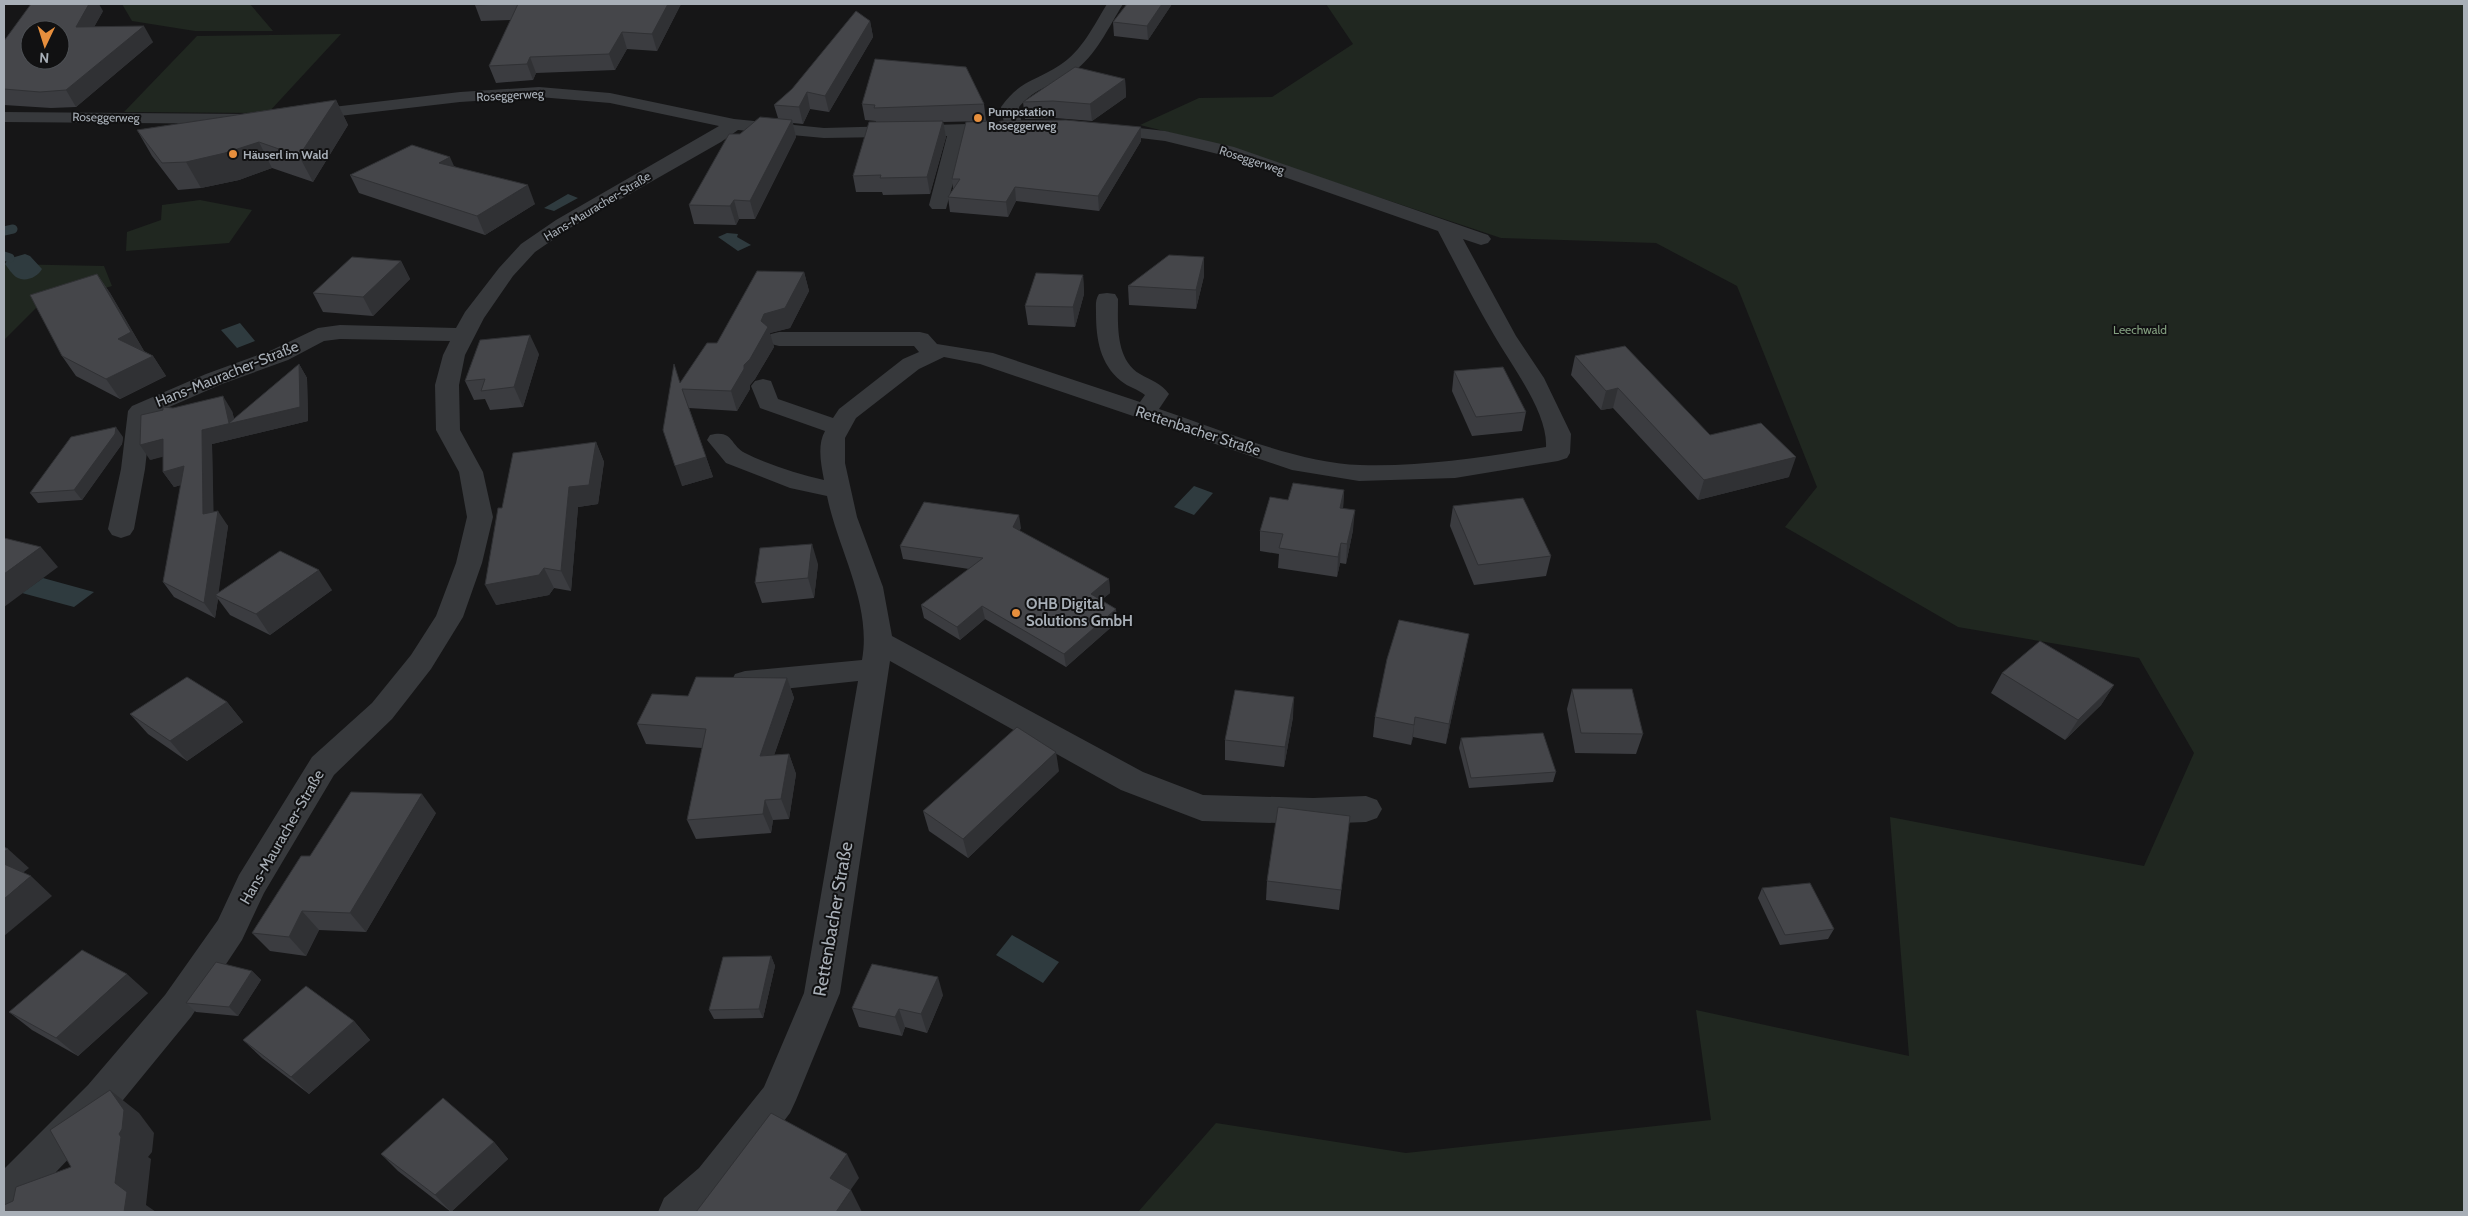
<svg xmlns="http://www.w3.org/2000/svg" width="2468" height="1216" font-family="Cabin,sans-serif">
	<rect width="100%" height="100%" fill="#161617"/>
	<!-- green -->
	<g fill="#202720">
		<path d="M122 4H250L273 31H195L132 21Z"/>
		<path d="M1326 4H2464V1212H1138L1216 1123 1406 1153 1711 1120 1696 1010 1909 1056 1890 817 2144 866 2194 753 2139 658 1958 627 1785 527 1817 487 1737 286 1656 243 1501 238 1231 148 1140 125 1199 98 1272 97 1353 44Z"/>
		<path d="M341 34 268 113 124 112 197 36Z"/>
		<path d="M200 200 252 210 229 243 126 251 127 232 161 220 162 205Z"/>
		<path d="M4 264 104 266 112 286 36 308 4 340Z"/>
	</g>
	<!-- water -->
	<g fill="#2f3b3f">
		<path d="M568 194 578 198 554 211 544 208Z"/>
		<path d="M727 233 738 234 737 237 751 245 738 251 718 237Z"/>
		<path d="M25 254 30 256 42 269C38 277 25 283 16 277 12 274 8 268 5 264L8 259Z"/>
		<path d="M240 323 255 341 237 348 221 330Z"/>
		<path d="M1194 486 1213 493 1194 515 1174 507Z"/>
		<path d="M43 578 94 592 74 607 22 593Z"/>
		<path d="M1012 935 1059 962 1043 983 996 955Z"/>
	</g>
	<g fill="none" stroke-linecap="round" stroke-linejoin="round">
		<!-- stream -->
		<g stroke="#2f3b3f" stroke-width="9">
			<path d="M4 231 13 229"/>
			<path d="M4 256 10 258"/>
		</g>
		<!-- minor -->
		<g fill="#37393c" fill-rule="evenodd">
			<path d="M1107 4H1123C1108 28 1096 56 1073 72 1053 86 1036 87 1019 107L1022 126 1019 130 966 135 946 209H932L929 205 947 136 824 138 738 130 721 142 570 228 535 252 513 276 484 318 465 355 459 385 460 430 483 472 493 517 482 563 463 617 431 669 392 719 334 775 264 893 242 940 191 1017 114 1111 37 1192 18 1207 4 1212V1169L88 1085 165 995 218 920 239 875 312 757 372 703 411 655 436 616 456 563 467 517 459 472 436 430 435 385 443 355 450 341 340 339 324 341 288 360 222 384 151 415 145 469 134 529 130 535 121 538 112 535 108 529 121 469 128 411 132 406 206 374 272 350 318 328 340 325 456 328 465 312 499 268 521 244 556 220 719 126 610 103 539 97 460 102 305 120 299 119 296 115 299 111 460 92 539 87 610 93 734 119 824 128 1004 123 1001 107C1020 80 1036 81 1060 65 1082 51 1094 25 1107 4Z"/>
			<path d="M4 112 250 114 256 115 259 119 256 123 250 124 4 122Z"/>
			<path d="M1105 124 1165 131 1234 147 1488 235 1491 239 1488 243 1481 245 1463 239 1516 336 1544 378 1571 434 1570 453 1567 458 1558 461 1455 478 1359 481 1292 470 980 364 944 357 919 369 856 418 845 438V463L857 517 883 587 892 636 1143 772 1203 795 1313 798 1366 796 1377 800 1382 809 1377 818 1366 822 1313 824 1202 821 1121 790 890 661 840 993 796 1100 790 1113 727 1196 708 1212H658L664 1198 699 1168 764 1087 804 993 858 681 745 693 735 690 731 682 735 674 745 671 862 660C872 604 838 550 827 496L790 488 726 463 707 440 710 435C733 429 730 445 745 453 769 465 798 474 824 480 821 464 817 445 825 431L760 408 751 386 755 381 763 379 771 381 778 399 833 418 839 409 903 359 919 352 914 346H779L771 344 768 339 771 334 779 332H920L928 334 937 344 993 353 1140 402 1145 395C1138 389 1128 387 1121 381 1100 364 1096 339 1096 313 1096 306 1095 300 1099 294L1107 293 1115 294 1118 299C1118 324 1115 359 1140 374 1152 381 1161 383 1169 394L1159 409C1220 429 1296 463 1360 465 1423 467 1484 457 1546 447 1548 412 1511 365 1494 335 1474 301 1456 265 1438 231L1222 155 1165 141 1099 133 1096 129 1099 125Z"/>
		</g>
	</g>
	<!-- wall -->
	<g fill="#3b3c40">
		<path d="M476 4H681L657 51 627 49 615 70 536 73 533 80 496 83 489 66 511 20 481 21 475 5Z"/>
		<path d="M1127 4H1172L1148 40 1114 36 1113 22Z"/>
		<path d="M103 11 94 27 153 42 76 107 51 108 4 105V41Z"/>
		<path d="M870 21 873 37 829 112 810 109 803 124 793 123 796 137 755 219H739L736 225 694 224 689 205 740 134 778 118 774 105Z"/>
		<path d="M1125 79 1126 97 1092 121 1055 118 1025 119 1023 102Z"/>
		<path d="M336 100 348 125 313 182 272 168 239 180 201 188 178 190 152 156 137 130Z"/>
		<path d="M862 104H984L986 121 943 122 946 137 930 194 883 195 882 192H856L853 176 876 122V121L865 120Z"/>
		<path d="M993 125 1141 127V141L1099 211 1016 201 1008 217 950 212 948 197 953 189 952 179Z"/>
		<path d="M454 166 535 204 485 235 359 193 350 175Z"/>
		<path d="M1204 257V276L1196 309 1129 305 1128 286Z"/>
		<path d="M401 261 410 279 373 316 323 312 313 293Z"/>
		<path d="M804 272 809 291 790 328 770 333 774 347 755 379 750 385V389L737 411 689 408 713 477 682 486 680 383 717 343Z"/>
		<path d="M97 274 110 293 144 351 153 356 166 376 120 399 76 376 62 356Z"/>
		<path d="M1083 275 1084 294 1075 327 1028 325 1025 306Z"/>
		<path d="M539 354 523 407 490 410 485 399 474 400 465 381Z"/>
		<path d="M1575 356 1710 435 1789 477 1698 500 1613 408 1601 410 1571 375Z"/>
		<path d="M299 364 307 378 308 421 212 444 213 512 228 526 218 593 332 590 270 635 230 615 218 599 215 618 174 597 163 582 181 485 174 487 163 472V456L150 460 232 411 234 419Z"/>
		<path d="M1454 371 1526 412 1522 431 1472 436 1452 391Z"/>
		<path d="M123 437 122 444 82 500 38 503 30 493Z"/>
		<path d="M596 442 604 462 598 504 578 507 571 591 554 588 549 595 496 605Z"/>
		<path d="M1344 490 1343 508 1353 530 1346 564 1340 563 1337 577 1278 568 1279 554 1260 551V531L1288 500Z"/>
		<path d="M1453 506 1551 556 1546 576 1474 585 1450 526Z"/>
		<path d="M1021 528 1019 531 1109 579 1110 593 1101 600 1116 609 1117 622 1066 667 985 619 960 640 924 618 921 605 969 569 903 559 900 546Z"/>
		<path d="M818 564 814 598 762 603 755 583Z"/>
		<path d="M1465 654 1446 744 1413 737 1411 745 1373 737 1375 717Z"/>
		<path d="M2002 673 2114 685 2101 705 2065 740 1991 693Z"/>
		<path d="M787 678 794 698 774 755 789 754 796 774 789 819 773 820 771 833 696 839 687 820 702 748 646 744 637 724 688 696Z"/>
		<path d="M1572 689 1643 734 1636 754 1575 753 1567 709Z"/>
		<path d="M227 702 243 722 187 761 148 734 130 714Z"/>
		<path d="M1293 717 1284 767 1225 760V740Z"/>
		<path d="M1461 738 1556 772 1553 782 1469 788 1459 748Z"/>
		<path d="M1059 771 968 858 929 831 923 811Z"/>
		<path d="M436 813 366 932 319 930 306 956 270 951 252 933 310 856Z"/>
		<path d="M1350 816 1339 910 1266 900 1267 881Z"/>
		<path d="M1762 888 1834 929 1828 939 1780 945 1758 898Z"/>
		<path d="M771 956 775 966 763 1018 714 1019 709 1010Z"/>
		<path d="M252 971 261 980 238 1016 196 1012 186 1003Z"/>
		<path d="M148 993 78 1056 32 1030 9 1012Z"/>
		<path d="M943 995 927 1033 905 1027 902 1036 859 1027 852 1008Z"/>
		<path d="M354 1021 370 1040 309 1094 262 1058 243 1040Z"/>
		<path d="M494 1142 508 1159 451 1212 398 1171 381 1154Z"/>
	</g>
	<!-- shaded-wall -->
	<g fill="#303134">
		<path d="M89 4H99L103 11 85 43 76 27Z"/>
		<path d="M668 4H681L657 51 652 34Z"/>
		<path d="M1162 4H1172L1148 40 1147 26Z"/>
		<path d="M870 21 873 37 829 112 825 96Z"/>
		<path d="M144 26 153 42 76 107 66 90Z"/>
		<path d="M622 32 627 49 615 70 609 54Z"/>
		<path d="M530 57 536 73 533 80 527 64Z"/>
		<path d="M1125 79 1126 97 1092 121 1090 104Z"/>
		<path d="M807 92 810 109 803 124 799 107Z"/>
		<path d="M336 100 348 125 313 182 299 156Z"/>
		<path d="M792 120 796 137 755 219 750 201Z"/>
		<path d="M943 121 946 137 930 194 927 177Z"/>
		<path d="M1141 127V141L1099 211 1098 196Z"/>
		<path d="M259 142 272 168 239 180 201 188 186 162Z"/>
		<path d="M450 157 458 175 439 163Z"/>
		<path d="M528 185 535 204 485 235 477 216Z"/>
		<path d="M1015 187 1016 201 1008 217 1006 202Z"/>
		<path d="M734 200 739 219 736 225 730 206Z"/>
		<path d="M1204 257V276L1196 309V290Z"/>
		<path d="M401 261 410 279 373 316 363 297Z"/>
		<path d="M804 272 809 291 790 328 770 333 774 347 755 379 750 385V389L737 411 731 391 764 314Z"/>
		<path d="M97 274 110 293 144 351 118 339Z"/>
		<path d="M1083 275 1084 294 1075 327 1073 307Z"/>
		<path d="M530 335 539 354 523 407 514 387Z"/>
		<path d="M153 356 166 376 120 399 106 379Z"/>
		<path d="M299 364 307 378 308 421 212 444 214 529 203 514 202 430 223 396 232 411 235 422Z"/>
		<path d="M1618 388 1613 408 1601 410 1606 391Z"/>
		<path d="M116 427 123 437 122 444 82 500 74 490Z"/>
		<path d="M163 439 174 454 150 460 140 445Z"/>
		<path d="M596 442 604 462 598 504 578 507 571 591 561 571 569 487Z"/>
		<path d="M706 457 713 477 682 486 675 466Z"/>
		<path d="M1796 457 1789 477 1698 500 1704 480Z"/>
		<path d="M184 466 194 481 174 487 163 472Z"/>
		<path d="M1344 490 1343 510 1340 508Z"/>
		<path d="M1355 510 1353 530 1346 564 1347 544Z"/>
		<path d="M218 511 228 526 218 597 215 595 218 599 215 618 204 603Z"/>
		<path d="M1019 515 1021 528 1015 540 1013 527Z"/>
		<path d="M1341 543 1340 563 1337 577 1338 557Z"/>
		<path d="M812 544 818 564 814 598 808 578Z"/>
		<path d="M41 547 58 567 4 607V574Z"/>
		<path d="M544 568 554 588 549 595 496 605 485 585Z"/>
		<path d="M319 570 332 590 270 635 256 614Z"/>
		<path d="M1109 579 1110 593 1092 608 1091 594Z"/>
		<path d="M982 606 985 619 960 640 957 627Z"/>
		<path d="M1116 609 1117 622 1066 667 1064 654Z"/>
		<path d="M1469 634 1465 654 1446 744 1449 724Z"/>
		<path d="M787 678 794 698 767 776 760 756Z"/>
		<path d="M2114 685 2101 705 2065 740 2078 720Z"/>
		<path d="M1294 697 1293 717 1284 767 1285 747Z"/>
		<path d="M227 702 243 722 187 761 170 741Z"/>
		<path d="M1415 717 1413 737 1411 745 1414 725Z"/>
		<path d="M1056 752 1059 771 968 858 963 839Z"/>
		<path d="M789 754 796 774 789 819 781 799Z"/>
		<path d="M422 794 436 813 366 932 350 913Z"/>
		<path d="M765 800 773 820 771 833 763 814Z"/>
		<path d="M8 849 29 868 15 879 4 869V852Z"/>
		<path d="M31 876 52 896 4 936V899Z"/>
		<path d="M302 911 319 930 306 956 289 937Z"/>
		<path d="M771 956 775 966 763 1018 759 1009Z"/>
		<path d="M252 971 261 980 238 1016 229 1007Z"/>
		<path d="M127 974 148 993 78 1056 56 1038Z"/>
		<path d="M938 977 943 995 927 1033 921 1014Z"/>
		<path d="M899 1009 905 1027 902 1036 895 1017Z"/>
		<path d="M354 1021 370 1040 309 1094 291 1077Z"/>
		<path d="M110 1090 139 1113 154 1133 152 1152 148 1157 151 1159 146 1205 156 1212H124L115 1183 119 1134Z"/>
		<path d="M494 1142 508 1159 451 1212 435 1195Z"/>
		<path d="M847 1154 859 1178 842 1202 830 1178Z"/>
		<path d="M851 1190 862 1212H836Z"/>
	</g>
	<!-- building -->
	<g fill="#45464a" stroke="#303134" fill-rule="evenodd">
		<path d="M31 4H89L76 27 144 26 66 90 40 92 4 89V41ZM30 30H60V60H30Z"/>
		<path d="M476 4H504L475 5Z"/>
		<path d="M518 4H668L652 34 622 32 609 54 530 57 527 64 489 66Z"/>
		<path d="M1127 4H1162L1147 26 1113 22Z"/>
		<path d="M856 11 870 21 825 96 807 92 799 107 774 105 792 89Z"/>
		<path d="M875 59 966 67 984 104 874 108 875 105 862 104Z"/>
		<path d="M1075 67 1125 79 1090 104 1053 101 1023 102Z"/>
		<path d="M336 100 299 156 259 142 225 153 186 162 162 163 137 130Z"/>
		<path d="M760 117 792 120 750 201 734 200 730 206 689 205 729 134H740Z"/>
		<path d="M1066 120 1141 127 1098 196 1015 187 1006 202 948 197 960 179H952L966 122 991 121 993 125 1001 121Z"/>
		<path d="M943 121 927 177 880 178 881 175 853 176 869 122Z"/>
		<path d="M412 145 450 157 439 163 528 185 477 216 350 175Z"/>
		<path d="M1169 255 1204 257 1196 290 1128 286Z"/>
		<path d="M352 257 401 261 363 297 313 293Z"/>
		<path d="M757 271 804 272 785 308 764 314 761 321 768 327 750 359 744 365V369L731 391 682 389 706 457 675 466 663 430 674 364 680 383 707 343H717Z"/>
		<path d="M1036 273 1083 275 1073 307 1025 306Z"/>
		<path d="M97 274 131 332 118 339 153 356 106 379 62 356 30 295Z"/>
		<path d="M530 335 514 387 481 391 485 379 465 381 480 340Z"/>
		<path d="M1625 346 1710 435 1761 423 1796 457 1704 480 1618 388 1606 391 1575 356Z"/>
		<path d="M299 364 300 407 202 430 203 514 218 511 204 603 163 582 184 466 163 472V439L140 445 141 415 163 410V407L173 408 223 396 229 423Z"/>
		<path d="M1503 367 1526 412 1476 417 1454 371Z"/>
		<path d="M116 427 115 434 74 490 30 493 71 437Z"/>
		<path d="M596 442 589 485 569 487 561 571 544 568 539 575 485 585 498 508H502L513 453Z"/>
		<path d="M1293 483 1344 490 1340 508 1355 510 1347 544 1341 543 1338 557 1279 548 1283 534 1260 531 1270 497 1288 500Z"/>
		<path d="M1523 498 1551 556 1478 565 1453 506Z"/>
		<path d="M924 502 1019 515 1013 527 1109 579 1091 594 1116 609 1064 654 982 606 957 627 921 605 983 558 900 546Z"/>
		<path d="M4 538 41 547 4 574Z"/>
		<path d="M812 544 808 578 755 583 760 548Z"/>
		<path d="M280 551 319 570 256 614 215 595Z"/>
		<path d="M1399 620 1469 634 1449 724 1415 717 1414 725 1375 717 1387 659Z"/>
		<path d="M2040 641 2114 685 2078 720 2002 673Z"/>
		<path d="M187 677 227 702 170 741 130 714Z"/>
		<path d="M696 677 787 678 760 756 789 754 781 799 765 800 763 814 687 820 706 729 637 724 652 694 688 696Z"/>
		<path d="M1572 689H1632L1643 734 1581 733Z"/>
		<path d="M1235 690 1294 697 1285 747 1225 740Z"/>
		<path d="M1017 727 1056 752 963 839 923 811Z"/>
		<path d="M1543 733 1556 772 1471 778 1461 738Z"/>
		<path d="M351 792 422 794 350 913 302 911 289 937 252 933 301 856H310Z"/>
		<path d="M1278 807 1350 816 1341 890 1267 881Z"/>
		<path d="M4 847 8 849 4 852Z"/>
		<path d="M4 864 31 876 4 899Z"/>
		<path d="M1810 883 1834 929 1785 935 1762 888Z"/>
		<path d="M82 950 127 974 56 1038 9 1012Z"/>
		<path d="M771 956 759 1009 709 1010 723 957Z"/>
		<path d="M216 962 252 971 229 1007 186 1003Z"/>
		<path d="M872 964 938 977 921 1014 899 1009 895 1017 852 1008Z"/>
		<path d="M306 986 354 1021 291 1077 243 1040Z"/>
		<path d="M110 1090 124 1110 122 1129 119 1134 121 1137 115 1183 127 1192 124 1212H4V1205L13 1201 16 1187 71 1167 50 1130Z"/>
		<path d="M443 1098 494 1142 435 1195 381 1154Z"/>
		<path d="M771 1113 847 1154 830 1178 851 1190 836 1212H696Z"/>
	</g>
	<!-- markers -->
	<g fill="#e78f3d" stroke="#111112" stroke-width="2">
		<circle cx="978" cy="118" r="5"/>
		<circle cx="233" cy="154" r="5"/>
		<circle cx="1016" cy="613" r="5"/>
	</g>
	<g text-anchor="middle" dominant-baseline="central" stroke-width="4" stroke-linejoin="round" paint-order="stroke">
		<!-- far-street labels -->
		<g font-size="12" fill="#a8afb7" stroke="#111112">
			<text transform="translate(510 95) rotate(-3)">Roseggerweg</text>
			<text transform="translate(106 117) rotate(1)">Roseggerweg</text>
			<text transform="translate(1252 160) rotate(18)">Roseggerweg</text>
			<text transform="translate(597 206) rotate(-31)">Hans-Mauracher-Straße</text>
		</g>
		<!-- far-poi labels -->
		<g font-size="12" font-weight="bold" fill="#a8afb7" stroke="#111112" text-anchor="start">
			<text x="988" y="111">Pumpstation<tspan x="988" dy="14">Roseggerweg</tspan></text>
			<text x="243" y="154">Häuserl im Wald</text>
		</g>
		<!-- far-park labels -->
		<g font-size="12" fill="#84a080" stroke="#111112">
			<text x="2140" y="329">Leechwald</text>
		</g>
		<!-- street labels -->
		<g font-size="15" fill="#a8afb7" stroke="#111112">
			<text transform="translate(227 374) rotate(-22)">Hans-Mauracher-Straße</text>
			<text transform="translate(1198 431) rotate(18)">Rettenbacher Straße</text>
			<text transform="translate(282 837) rotate(-60)">Hans-Mauracher-Straße</text>
		</g>
		<!-- poi labels -->
		<g font-size="15" font-weight="bold" fill="#a8afb7" stroke="#111112" text-anchor="start">
			<text x="1026" y="604">OHB Digital<tspan x="1026" dy="17">Solutions GmbH</tspan></text>
		</g>
		<!-- near-street labels -->
		<g font-size="18" fill="#a8afb7" stroke="#111112">
			<text transform="translate(833 919) rotate(-80)">Rettenbacher Straße</text>
		</g>
	</g>
	<!-- border -->
	<rect width="2468" height="1216" fill="none" stroke="#a8afb7" stroke-width="10"/>
	<!-- north arrow -->
	<g transform="translate(45 45) rotate(184)"><circle r="24" fill="#111112" stroke="#4d5054"/>
	<path d="M0-4L9 19L0 12L-9 19Z" fill="#e78f3d"/>
	<text y="-8" font-size="14" font-weight="bold" text-anchor="middle" fill="#a8afb7">N</text>
	</g>
</svg>
